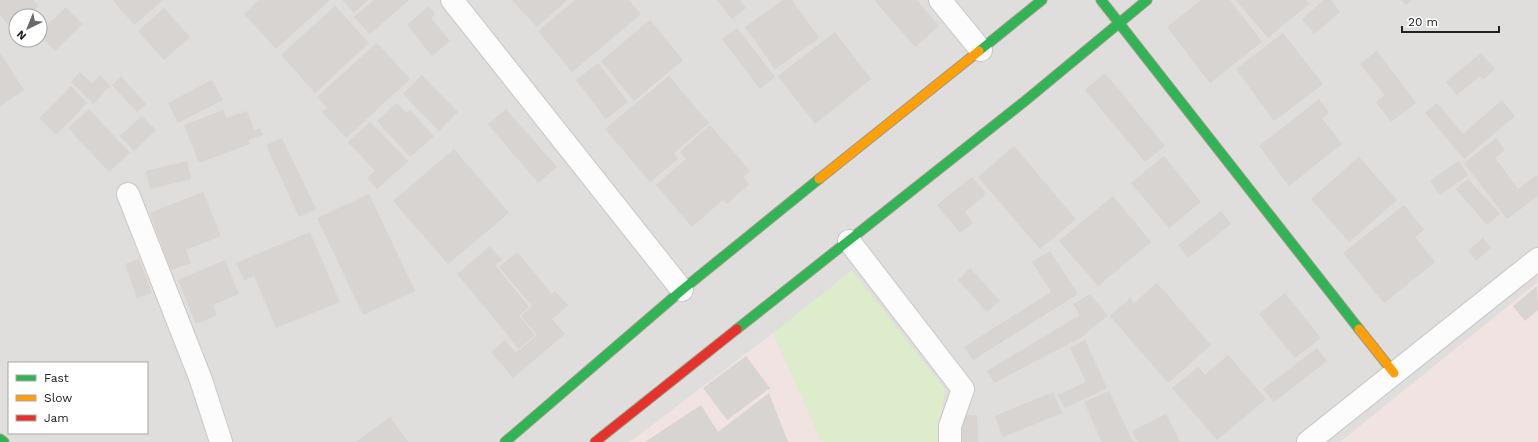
<svg xmlns="http://www.w3.org/2000/svg" width="1538" height="442" font-family="'Work Sans',sans-serif">
	<rect width="100%" height="100%" fill="#f0eeeb"/>
	<!-- residential -->
	<path fill="#dfdedc" fill-rule="evenodd" d="M0 0H1538V442H4L0 439ZM16 16H40V40H16ZM9 363H147V433H9Z"/>
	<!-- commercial -->
	<g fill="#f1e3e1">
		<path d="M1538 282V442H1340Z"/>
		<path d="M773 333 822 442H630Z"/>
	</g>
	<!-- grass -->
	<path fill="#ddeccb" d="M852 270 945 389 938 442H822L773 333Z"/>
	<!-- building -->
	<g fill="#d7d4d2">
		<path d="M0 0H33L38 6 27 16H16V26L12 29 0 15Z"/>
		<path d="M113 0H163L134 25Z"/>
		<path d="M259 0H330L276 49 244 14Z"/>
		<path d="M342 0H368L354 13Z"/>
		<path d="M374 0H409L370 34 354 17Z"/>
		<path d="M512 0H567L537 27Z"/>
		<path d="M575 0H629L641 14 572 72 538 31Z"/>
		<path d="M717 0H740L746 8 732 19Z"/>
		<path d="M783 0H792L819 38 775 69 745 27Z"/>
		<path d="M876 0H917L939 26 915 47 875 1Z"/>
		<path d="M1201 0H1230L1262 42 1210 83 1167 27Z"/>
		<path d="M1236 0H1306L1309 4 1268 38Z"/>
		<path d="M1324 0H1331L1340 12 1314 34 1302 19Z"/>
		<path d="M1401 0H1412L1406 5Z"/>
		<path d="M335 6 369 43 315 93 281 55Z"/>
		<path d="M429 6 435 14 431 18 450 41 432 56 407 25Z"/>
		<path d="M66 7 83 24 55 51 40 36V32Z"/>
		<path d="M164 8 190 37 164 60 138 31Z"/>
		<path d="M650 20 683 60 634 101 601 61Z"/>
		<path d="M737 28 775 77 760 89 722 39Z"/>
		<path d="M835 32 871 79 815 124 778 76Z"/>
		<path d="M1283 33 1323 84 1274 121 1236 69Z"/>
		<path d="M377 43 410 79 346 138 322 112 327 108 317 97Z"/>
		<path d="M1377 51 1416 103 1391 122 1376 102 1385 95 1360 64Z"/>
		<path d="M0 53 24 90 0 106Z"/>
		<path d="M1481 53 1495 69 1483 80 1480 76 1457 95 1446 82Z"/>
		<path d="M598 63 628 102 606 119 576 80Z"/>
		<path d="M80 72 92 84 100 75 110 86 93 104 71 82Z"/>
		<path d="M1105 73 1165 146 1145 162 1085 90Z"/>
		<path d="M422 75 458 112 439 131 403 94Z"/>
		<path d="M121 76 146 104 137 112 112 85Z"/>
		<path d="M669 76 709 123 674 153 678 159 650 182 605 129Z"/>
		<path d="M212 80 223 100 178 123 168 103Z"/>
		<path d="M71 86 87 103 56 135 39 118Z"/>
		<path d="M1319 99 1329 113 1322 118 1342 144 1289 186 1259 146Z"/>
		<path d="M1502 100 1515 116 1464 159 1425 113 1437 103 1463 134Z"/>
		<path d="M397 103 406 113 410 110 434 136 410 157 377 121Z"/>
		<path d="M89 109 130 153 109 172 68 128Z"/>
		<path d="M506 109 557 167 538 183 488 124Z"/>
		<path d="M223 110 226 118 247 111 254 130 260 128 263 135 248 140 250 144 199 163 184 125Z"/>
		<path d="M142 116 156 130 134 151 120 136Z"/>
		<path d="M370 122 408 161 377 189 367 178 375 171 348 142Z"/>
		<path d="M710 125 750 171 743 177 749 184 727 204 723 200 692 227 656 185 686 159 680 152Z"/>
		<path d="M282 138 316 209 299 217 266 145Z"/>
		<path d="M1496 138 1505 150 1495 158 1518 189 1537 175 1538 177V196L1507 219 1464 163Z"/>
		<path d="M1014 146 1076 219 1040 249 978 177Z"/>
		<path d="M454 149 509 213 448 264 393 201Z"/>
		<path d="M1164 156 1201 202 1169 228 1131 183Z"/>
		<path d="M1359 157 1397 200 1349 242 1311 199Z"/>
		<path d="M187 161 191 179 150 189 146 171Z"/>
		<path d="M1458 161 1468 175 1440 195 1430 181Z"/>
		<path d="M972 177 986 194 965 212 973 223 960 233 937 205Z"/>
		<path d="M1468 179 1500 214 1487 225 1456 189Z"/>
		<path d="M203 192 221 236 186 250 191 263 171 270 150 213Z"/>
		<path d="M369 194 415 291 363 315 317 218Z"/>
		<path d="M1113 196 1151 242 1098 286 1059 241Z"/>
		<path d="M1404 205 1424 230 1415 237 1435 262 1384 303 1343 253Z"/>
		<path d="M1221 211 1231 224 1188 258 1178 245Z"/>
		<path d="M310 232 340 302 276 328 254 276 244 281 236 263Z"/>
		<path d="M1483 238 1491 248 1476 261 1468 251Z"/>
		<path d="M490 246 502 260 495 265 529 307 519 316 535 335 519 349 457 274Z"/>
		<path d="M1050 251 1078 294 973 360 964 347 1051 292 1032 262Z"/>
		<path d="M517 252 552 294 555 291 568 305 552 319 565 334 513 378 491 352 505 340 516 353 537 335 521 316 532 306 499 267Z"/>
		<path d="M139 259 152 293 137 298 125 264Z"/>
		<path d="M225 260 239 294 213 305 217 315 196 324 178 280Z"/>
		<path d="M970 268 1000 301 987 312 958 280Z"/>
		<path d="M1157 283 1211 345 1168 383 1110 316 1130 298 1134 303Z"/>
		<path d="M1537 286 1538 310 1525 321 1513 306Z"/>
		<path d="M1285 293 1321 338 1295 358 1259 314Z"/>
		<path d="M1090 294 1108 315 1082 337 994 383 987 371 1080 315 1073 304Z"/>
		<path d="M1085 340 1107 388 1065 408 1058 395 1086 382 1070 348Z"/>
		<path d="M1317 348 1327 361 1274 402 1263 389Z"/>
		<path d="M1228 355 1266 399 1217 440 1172 388 1198 367 1205 375Z"/>
		<path d="M746 356 770 388 727 420 703 388Z"/>
		<path d="M1109 391 1133 442H1102L1084 402Z"/>
		<path d="M1053 392 1062 413 1003 437 995 416Z"/>
		<path d="M769 393 788 442H645L701 405 718 432Z"/>
		<path d="M1166 414 1180 442H1138L1132 431Z"/>
		<path d="M959 415H977L978 442H959Z"/>
		<path d="M390 417 408 442H356Z"/>
	</g>
	<g fill="none" stroke-linecap="round" stroke-linejoin="round">
		<!-- street casing -->
		<g stroke="#c9c8c7" stroke-width="24">
			<g id="street">
				<path d="M452 0 682 290"/>
				<path d="M940 0 981 50"/>
				<path d="M128 194 201 380 221 442"/>
				<path d="M849 241 963 389 950 426V442"/>
				<path d="M1308 442 1538 259"/>
			</g>
		</g>
		<!-- fast casing -->
		<g stroke="#999a82" stroke-width="11">
			<g id="fast">
				<path d="M1101 0 1359 329"/>
				<path d="M979 51 1042 0"/>
				<path d="M737 329 1025 101 1147 0"/>
				<path d="M0 439 4 442"/>
				<path d="M505 442 682 290 819 179"/>
			</g>
		</g>
		<!-- slow casing -->
		<g stroke="#999a82" stroke-width="11">
			<g id="slow">
				<path d="M819 179 979 51"/>
				<path d="M1359 329 1394 373"/>
			</g>
		</g>
		<!-- jam casing -->
		<g stroke="#999a82" stroke-width="11">
			<path id="jam" d="M595 442 737 329"/>
		</g>
		<!-- street -->
		<use href="#street" stroke="#fdfcfc" stroke-width="22"/>
		<!-- fast -->
		<use href="#fast" stroke="#30b455" stroke-width="9"/>
		<!-- slow -->
		<use href="#slow" stroke="#ff9f0a" stroke-width="9"/>
		<!-- jam -->
		<use href="#jam" stroke="#e5322d" stroke-width="9"/>
	</g>
	<!-- legend -->
	<rect x="8" y="362" width="140" height="72" fill="#ffffff" stroke="#a7a7a7"/>
	<rect x="16" y="375" width="20" height="6" fill="#30b455" stroke="#a7a7a7"/>
	<text x="44" y="382" font-size="12" fill="#222222">Fast</text>
	<rect x="16" y="395" width="20" height="6" fill="#ff9f0a" stroke="#a7a7a7"/>
	<text x="44" y="402" font-size="12" fill="#222222">Slow</text>
	<rect x="16" y="415" width="20" height="6" fill="#e5322d" stroke="#a7a7a7"/>
	<text x="44" y="422" font-size="12" fill="#222222">Jam</text>
	<!-- north arrow -->
	<g transform="translate(28 28) rotate(223)"><circle r="19" fill="#ffffff" stroke="#a7a7a7"/>
	<path d="M0-3L7 15L0 10L-7 15Z" fill="#6a6968"/>
	<text y="-6" font-size="11" font-weight="bold" text-anchor="middle" fill="#222222">N</text>
	</g>
	<!-- scale -->
	<path d="M1402 26v6h97v-6" fill="none" stroke="#222222" stroke-width="2"/>
	<text x="1408" y="26" font-size="12" fill="#222222" stroke="#ffffff" stroke-width="3" paint-order="stroke">20 m</text>
</svg>
